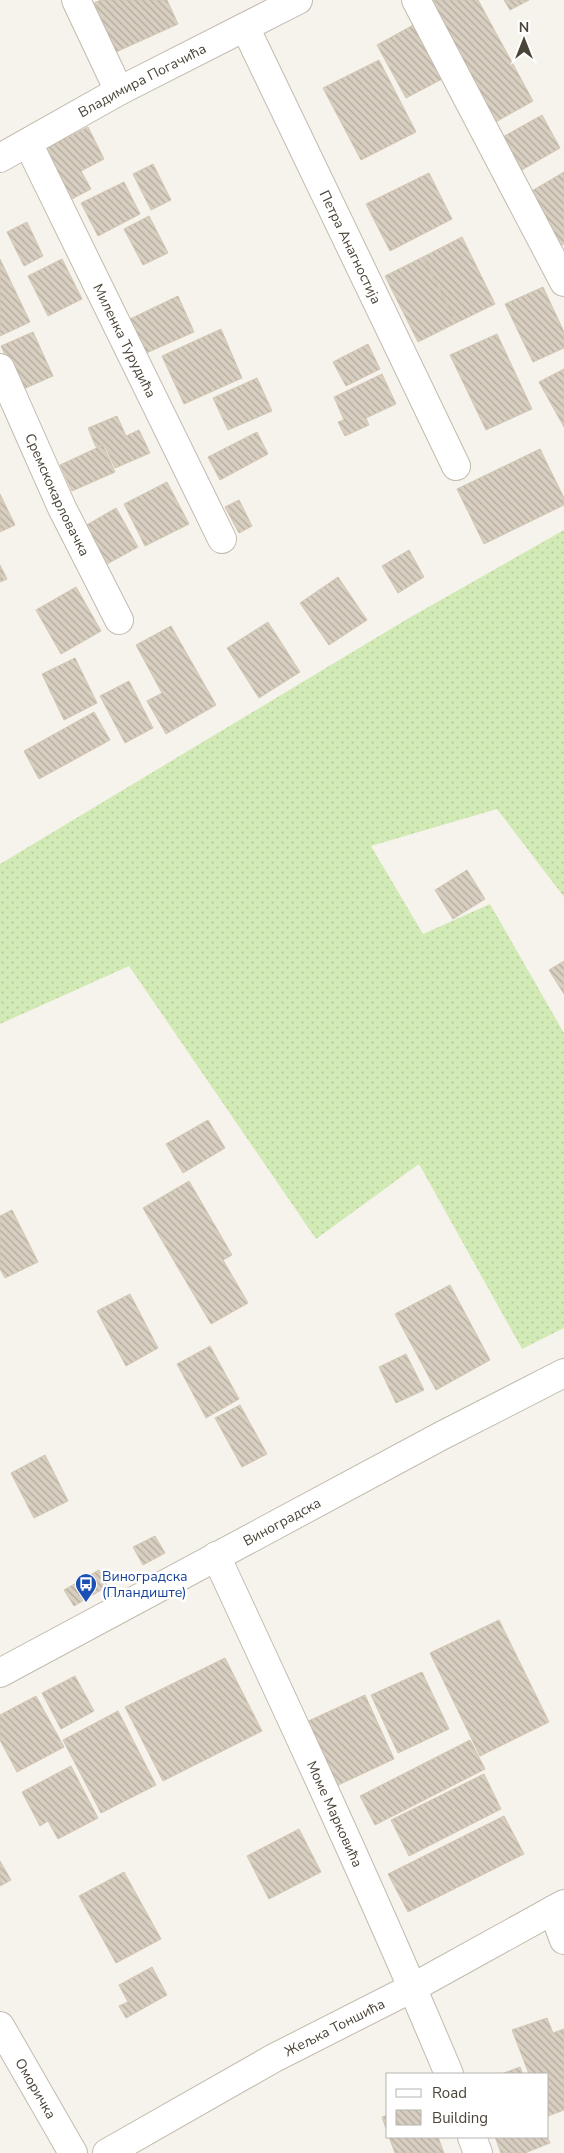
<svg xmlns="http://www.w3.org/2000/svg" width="564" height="2153" font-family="'Nunito Sans',sans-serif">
	<defs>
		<pattern id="grass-dots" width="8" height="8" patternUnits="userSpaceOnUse" patternTransform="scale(1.25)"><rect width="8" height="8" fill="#d2eab5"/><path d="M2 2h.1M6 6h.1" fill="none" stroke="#b6ca9c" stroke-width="1.8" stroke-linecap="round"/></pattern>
		<pattern id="building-back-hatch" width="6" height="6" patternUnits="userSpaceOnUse" patternTransform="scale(1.25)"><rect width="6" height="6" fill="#d8cfc1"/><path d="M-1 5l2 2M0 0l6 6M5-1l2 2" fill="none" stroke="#b1aa9e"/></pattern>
	</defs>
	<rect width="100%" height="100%" fill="#f6f3ec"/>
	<!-- grass -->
	<path fill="url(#grass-dots)" d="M564 530V897L497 809 371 846 423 934 490 904 564 1033V1328L522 1349 419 1164 316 1239 129 966 0 1024V864L409 618Z"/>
	<!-- building -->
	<g fill="url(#building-back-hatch)" stroke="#d3c7b4">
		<path d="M101 0H167L178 24 116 52 94 3Z"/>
		<path d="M424 0H478L533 101 492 124Z"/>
		<path d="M504 0H529L510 10Z"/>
		<path d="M417 23 446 77 406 98 377 45Z"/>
		<path d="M379 60 416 132 361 160 323 88Z"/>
		<path d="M542 115 560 148 520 171 501 138Z"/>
		<path d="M88 127 104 159 81 171 91 189 70 200 44 149Z"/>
		<path d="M153 164 171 200 151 210 133 174Z"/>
		<path d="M564 172V244L560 246 530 192Z"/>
		<path d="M429 173 452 219 390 251 366 204Z"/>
		<path d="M124 182 140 214 98 236 81 203Z"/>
		<path d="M149 216 168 253 143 265 124 229Z"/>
		<path d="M27 222 43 256 24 266 7 232Z"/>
		<path d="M462 237 495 304 456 323 423 257Z"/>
		<path d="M423 257 456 323 418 342 385 276Z"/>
		<path d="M0 259 30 322 0 336Z"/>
		<path d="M62 259 82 299 48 316 28 276Z"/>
		<path d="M543 287 564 332V348L533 362 505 304Z"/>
		<path d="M178 296 194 332 144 354 128 320Z"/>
		<path d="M221 329 242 378 184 404 162 356Z"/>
		<path d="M33 332 53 376 21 390 1 346Z"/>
		<path d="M497 334 532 409 486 430 450 355Z"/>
		<path d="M368 344 380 369 346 386 333 362Z"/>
		<path d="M564 369V427L539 382Z"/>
		<path d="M382 374 396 404 366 418 369 425 345 436 338 422 344 420 334 397Z"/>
		<path d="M257 378 272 411 228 430 213 398Z"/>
		<path d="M117 416 126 436 139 430 150 453 115 468 104 444 96 447 88 428Z"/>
		<path d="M257 432 268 454 220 480 208 457Z"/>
		<path d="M103 445 115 472 72 491 60 465Z"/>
		<path d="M540 449 564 498V505L484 544 457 489Z"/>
		<path d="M167 482 189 524 145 546 124 504Z"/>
		<path d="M0 494 15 525 0 532Z"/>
		<path d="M239 500 252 526 239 533 225 507Z"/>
		<path d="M116 508 138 547 107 564 85 526Z"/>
		<path d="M409 550 424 577 398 593 382 566Z"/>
		<path d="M0 565 7 579 0 582Z"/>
		<path d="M338 577 367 620 329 645 300 603Z"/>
		<path d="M76 587 101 631 61 654 36 610Z"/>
		<path d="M268 622 300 672 259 698 227 648Z"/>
		<path d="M171 626 216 705 166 734 147 701 162 693 136 645Z"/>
		<path d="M75 658 97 703 64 720 42 674Z"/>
		<path d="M129 681 153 728 125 743 100 696Z"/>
		<path d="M94 712 110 740 39 779 24 751Z"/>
		<path d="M467 870 485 899 453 919 435 890Z"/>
		<path d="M564 961V994L549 970Z"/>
		<path d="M208 1120 225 1148 183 1173 166 1144Z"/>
		<path d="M189 1181 232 1255 223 1260 248 1303 211 1324 143 1208Z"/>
		<path d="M12 1210 38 1262 5 1278 0 1269V1216Z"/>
		<path d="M450 1285 490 1360 436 1390 395 1314Z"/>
		<path d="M130 1294 158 1348 126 1366 97 1311Z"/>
		<path d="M210 1346 239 1399 206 1418 177 1364Z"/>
		<path d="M406 1354 424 1390 396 1403 379 1367Z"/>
		<path d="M240 1405 267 1454 242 1467 215 1418Z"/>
		<path d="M45 1455 68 1501 34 1518 11 1473Z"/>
		<path d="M155 1536 165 1553 143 1565 133 1547Z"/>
		<path d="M99 1570 108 1586 74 1606 64 1590Z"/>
		<path d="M499 1620 549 1722 480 1756 430 1653Z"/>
		<path d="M225 1658 262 1731 163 1781 125 1707Z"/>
		<path d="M422 1672 449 1729 398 1753 371 1695Z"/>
		<path d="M75 1676 94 1711 61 1729 42 1693Z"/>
		<path d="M365 1695 394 1759 334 1787 304 1723Z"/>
		<path d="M36 1696 64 1747 17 1772 0 1740V1715Z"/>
		<path d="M118 1711 156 1785 101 1813 63 1740Z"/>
		<path d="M470 1740 485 1769 375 1825 360 1796Z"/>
		<path d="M71 1766 98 1818 58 1839 48 1821 40 1826 22 1792Z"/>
		<path d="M484 1774 501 1809 409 1856 391 1820Z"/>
		<path d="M504 1816 524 1854 408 1912 388 1874Z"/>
		<path d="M299 1829 321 1872 269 1899 247 1856Z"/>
		<path d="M0 1861 11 1880 0 1886Z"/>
		<path d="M124 1872 161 1939 116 1963 79 1896Z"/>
		<path d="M152 1967 167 1995 126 2018 119 2006 128 2002 119 1985Z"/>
		<path d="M547 2018 553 2033 564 2029V2110L548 2116V2074H529L512 2030Z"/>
		<path d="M520 2067 523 2074H501Z"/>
		<path d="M388 2115V2134L382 2117Z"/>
		<path d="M389 2137H438L444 2153H395Z"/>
		<path d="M495 2137H547L550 2143 525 2153H501Z"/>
	</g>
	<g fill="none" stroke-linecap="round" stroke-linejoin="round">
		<!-- minor casing -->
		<g stroke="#c2bbae" stroke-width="30">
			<g id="minor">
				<path d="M76 0 119 91"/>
				<path d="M416 0 564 282"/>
				<path id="s1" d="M245 27 456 466"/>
				<path id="s2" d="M28 143 222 539"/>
				<path id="s3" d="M0 158 119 91 298 0"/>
				<path id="s4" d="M0 368 62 508 119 620"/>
				<path id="s5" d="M216 1556C296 1728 376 1900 449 2074"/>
				<path d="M553 1910 564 1940"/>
				<path id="s6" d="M0 2026 73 2153"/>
				<path d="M472 2137 478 2153"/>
				<path id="s7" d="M107 2153 274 2058 412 1988 564 1904"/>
			</g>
		</g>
		<!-- tertiary casing -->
		<g stroke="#c2bbae" stroke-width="30">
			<g id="tertiary">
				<path id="s8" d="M0 1673 441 1436 564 1373"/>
			</g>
		</g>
		<!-- minor -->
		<use href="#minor" stroke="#fff" stroke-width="28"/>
		<!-- tertiary -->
		<use href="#tertiary" stroke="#fff" stroke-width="28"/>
	</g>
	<!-- icons -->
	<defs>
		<g id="bus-pin" transform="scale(1.125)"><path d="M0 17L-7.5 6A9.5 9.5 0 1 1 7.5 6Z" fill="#1a4fb4" stroke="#fff"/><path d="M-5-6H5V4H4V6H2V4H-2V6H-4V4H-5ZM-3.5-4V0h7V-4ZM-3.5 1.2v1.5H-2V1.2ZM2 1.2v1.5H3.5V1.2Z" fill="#fff"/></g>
	</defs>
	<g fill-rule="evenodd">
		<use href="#bus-pin" x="86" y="1584"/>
	</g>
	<g text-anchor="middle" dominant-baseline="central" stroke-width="5" stroke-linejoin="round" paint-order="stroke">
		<!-- street labels -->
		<g font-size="14" fill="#4b4439" stroke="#fff">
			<text stroke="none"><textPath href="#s3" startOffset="162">Владимира Погачића</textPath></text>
			<text stroke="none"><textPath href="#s1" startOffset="244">Петра Анагностија</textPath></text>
			<text stroke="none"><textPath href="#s2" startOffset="220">Миленка Турудића</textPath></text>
			<text stroke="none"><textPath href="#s4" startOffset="139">Сремскокарловачка</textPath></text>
			<text stroke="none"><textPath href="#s8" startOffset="320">Виноградска</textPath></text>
			<text stroke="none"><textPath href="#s5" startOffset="284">Моме Марковића</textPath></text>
			<text stroke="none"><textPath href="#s7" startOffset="260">Жељка Тоншића</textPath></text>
			<text stroke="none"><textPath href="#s6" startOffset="72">Оморичка</textPath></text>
		</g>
		<!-- transit labels -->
		<g font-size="14" fill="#164399" stroke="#fff" text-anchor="start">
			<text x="102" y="1576">Виноградска<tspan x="102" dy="16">(Пландиште)</tspan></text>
		</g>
	</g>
	<!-- legend -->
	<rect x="386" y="2073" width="162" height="65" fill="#ffffff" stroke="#b7b4b0"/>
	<rect x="396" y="2089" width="25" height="8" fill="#ffffff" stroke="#b7b4b0"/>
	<text x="432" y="2098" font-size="15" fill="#4b4439">Road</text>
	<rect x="396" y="2110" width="25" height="15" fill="url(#building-back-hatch)" stroke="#b7b4b0"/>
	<text x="432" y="2123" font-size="15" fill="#4b4439">Building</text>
	<!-- north arrow -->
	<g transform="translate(524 40)" stroke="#ffffff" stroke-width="4" paint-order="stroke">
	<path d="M0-4L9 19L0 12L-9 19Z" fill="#4b4439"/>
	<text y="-8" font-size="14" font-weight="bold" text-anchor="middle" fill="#4b4439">N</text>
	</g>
</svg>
